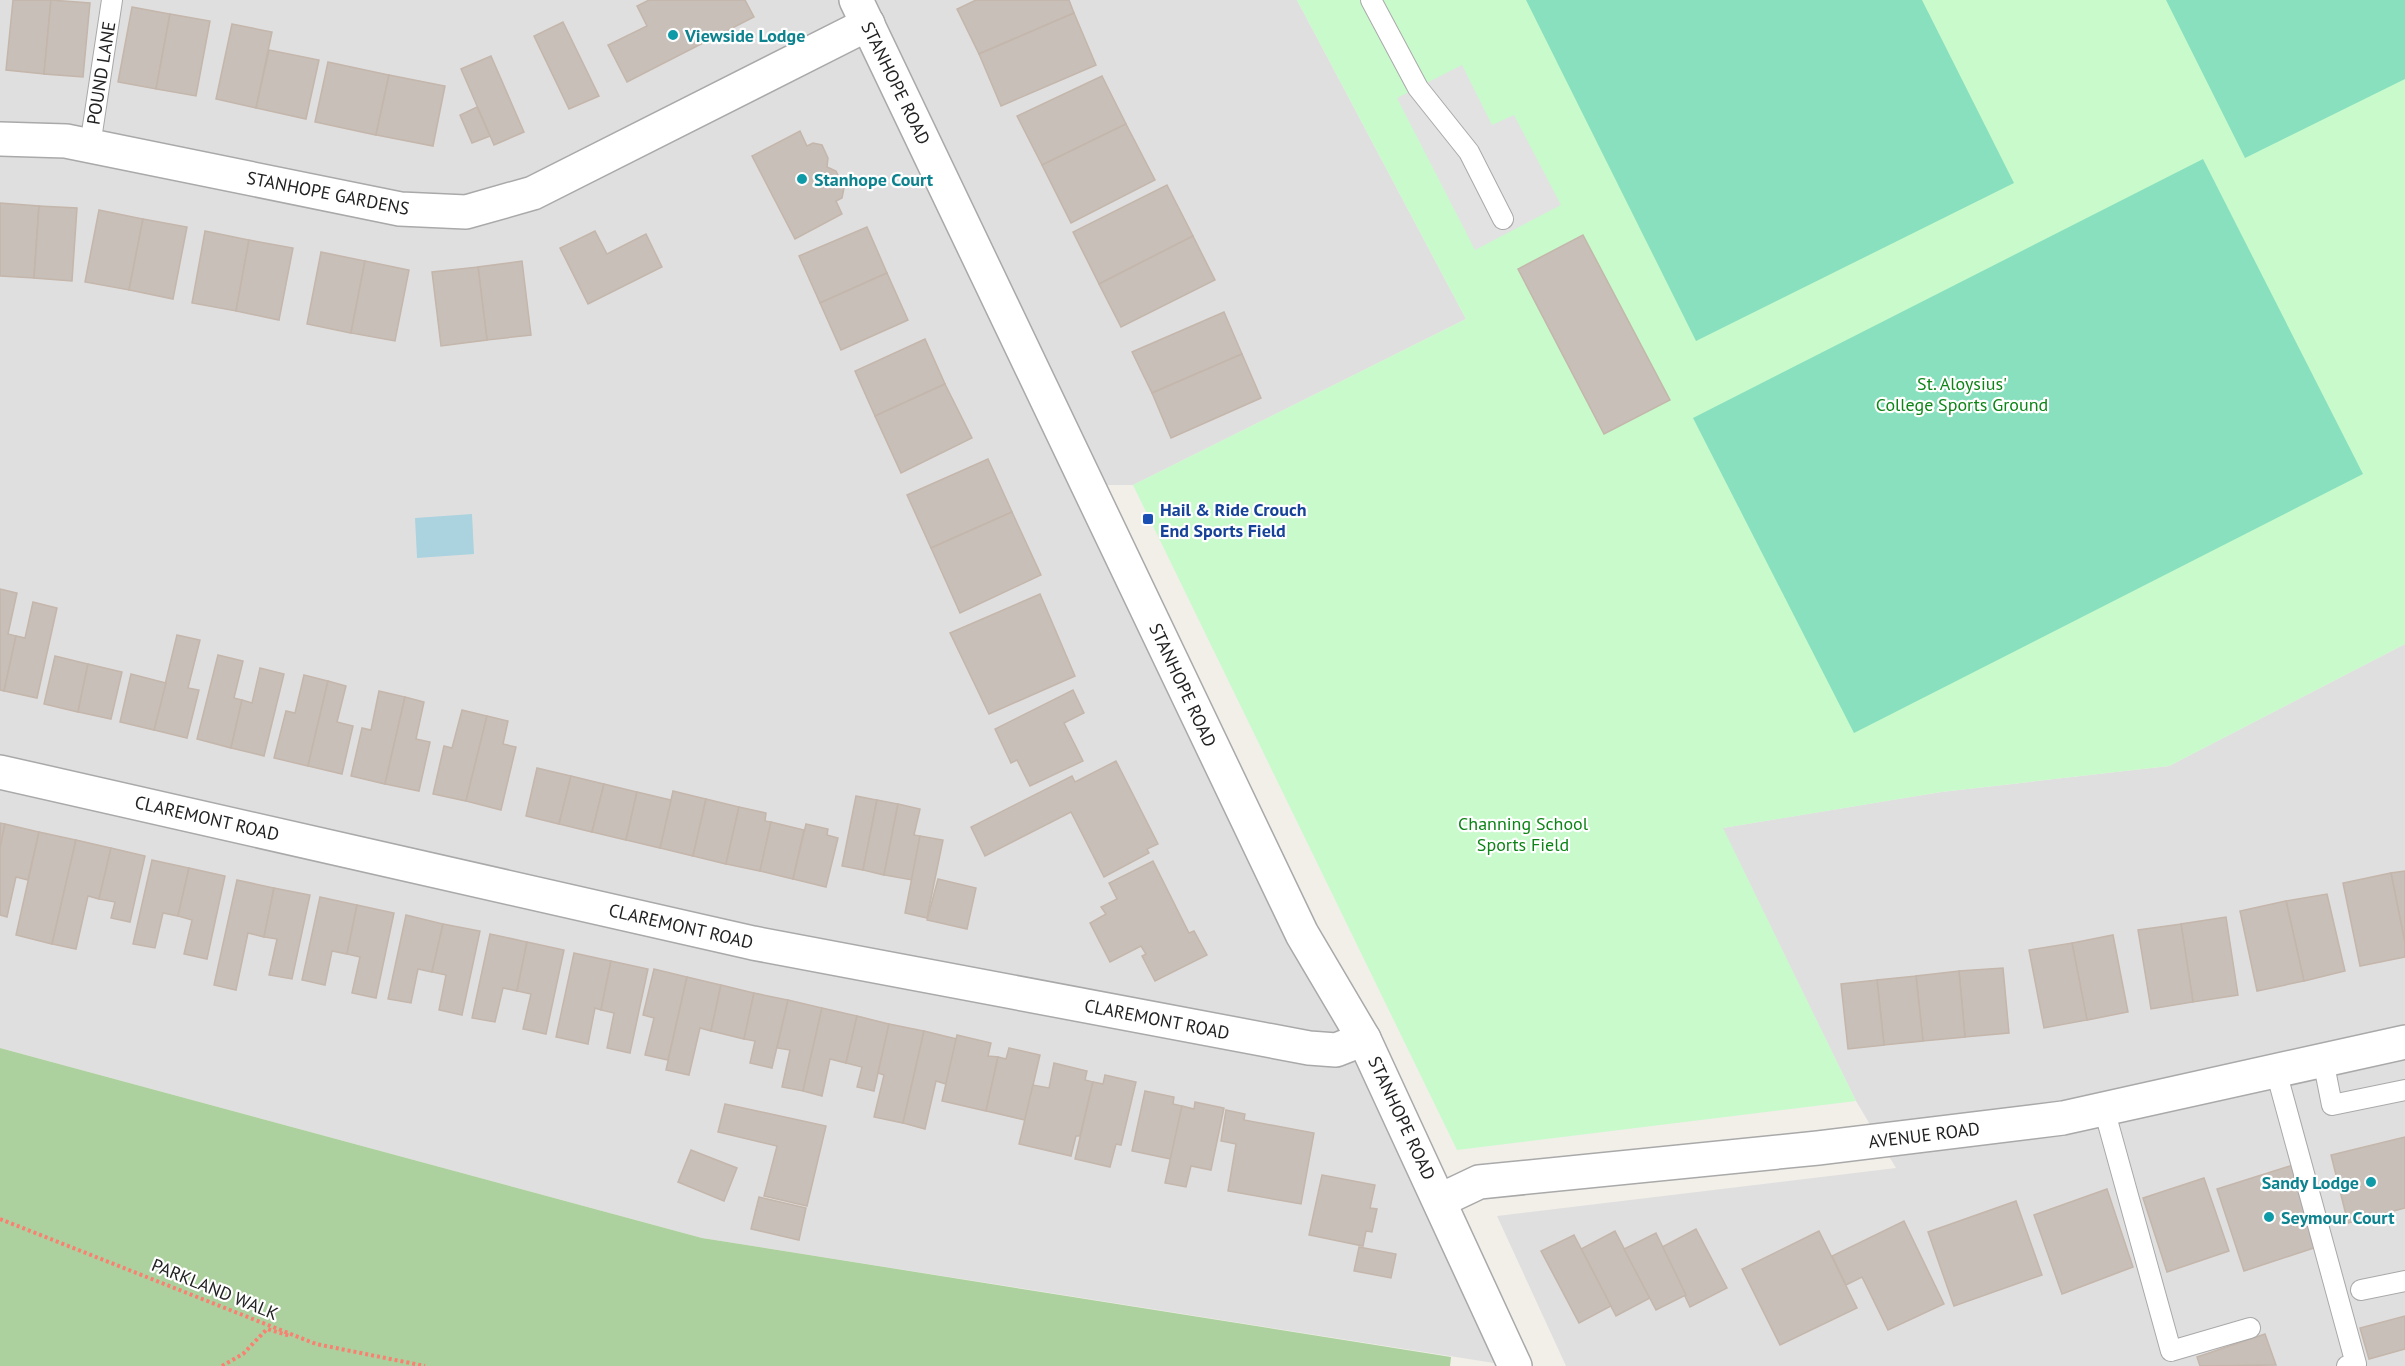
<svg xmlns="http://www.w3.org/2000/svg" width="2405" height="1366" font-family="'PT Sans',sans-serif">
	<rect width="100%" height="100%" fill="#f2efe9"/>
	<!-- residential -->
	<g fill="#e0dfdf">
		<path d="M0 0H1297L1466 319 1133 485H1088L1513 1366 702 1238 0 1048Z"/>
		<path d="M2405 644V1366H1566L1497 1216 1896 1168 1856 1101 1722 828 1941 792 2169 766Z"/>
	</g>
	<!-- forest -->
	<path fill="#add19e" d="M0 1048 702 1238 1451 1357 1450 1366H0Z"/>
	<!-- park -->
	<path fill="#c8facc" d="M1297 0H2405V644L2169 766 1941 792 1723 828 1856 1101 1457 1150 1133 485 1466 319Z"/>
	<!-- pitch -->
	<g fill="#88e0be">
		<path d="M1526 0H1922L2014 183 1696 341Z"/>
		<path d="M2166 0H2405V79L2245 158Z"/>
		<path d="M2203 159 2363 474 1854 733 1693 418Z"/>
	</g>
	<!-- parking -->
	<path fill="#e2e2e2" d="M1462 65 1492 125 1514 115 1561 205 1475 250 1397 98Z"/>
	<!-- water -->
	<path fill="#aad3df" d="M472 514 474 554 417 558 415 518Z"/>
	<!-- building -->
	<g fill="#c7bfb8" stroke="#c4b6ab" stroke-width="1.5">
		<path d="M13 0H51L44 74 6 70Z"/>
		<path d="M51 0 90 3 83 77 44 74Z"/>
		<path d="M649 0H745L754 17 627 82 608 45 647 26 637 6Z"/>
		<path d="M976 0H1069L1074 13 979 54 957 9Z"/>
		<path d="M132 7 170 14 156 89 118 82Z"/>
		<path d="M1074 13 1096 65 1001 106 979 54Z"/>
		<path d="M170 14 210 21 196 96 156 89Z"/>
		<path d="M563 22 599 96 569 109 534 36Z"/>
		<path d="M232 24 272 32 256 108 216 99Z"/>
		<path d="M269 50 319 60 306 119 256 108Z"/>
		<path d="M491 56 524 132 494 145 461 69Z"/>
		<path d="M328 62 389 75 376 135 315 122Z"/>
		<path d="M389 75 445 86 433 146 376 135Z"/>
		<path d="M1102 76 1126 124 1042 165 1017 116Z"/>
		<path d="M477 107 490 136 472 143 460 115Z"/>
		<path d="M1126 124 1155 180 1071 223 1042 165Z"/>
		<path d="M800 131 807 146 813 143 822 145 828 158 827 167 836 171 844 188 842 198 836 201 842 214 795 239 752 156Z"/>
		<path d="M1167 185 1193 236 1099 284 1073 232Z"/>
		<path d="M0 203 39 206 34 278 0 276Z"/>
		<path d="M39 206 77 208 72 281 34 278Z"/>
		<path d="M99 210 143 219 129 290 85 282Z"/>
		<path d="M143 219 187 227 173 299 129 290Z"/>
		<path d="M867 227 887 273 820 303 799 256Z"/>
		<path d="M205 231 249 240 236 311 192 303Z"/>
		<path d="M595 231 607 254 646 234 662 267 588 304 560 248Z"/>
		<path d="M1583 235 1670 400 1604 434 1518 269Z"/>
		<path d="M1193 236 1215 280 1121 327 1099 284Z"/>
		<path d="M249 240 293 248 279 320 236 311Z"/>
		<path d="M321 252 365 261 351 333 307 324Z"/>
		<path d="M365 261 409 270 395 341 351 333Z"/>
		<path d="M522 261 531 335 487 340 478 267Z"/>
		<path d="M478 267 487 340 441 346 432 272Z"/>
		<path d="M887 273 908 320 841 350 820 303Z"/>
		<path d="M1224 312 1242 354 1152 393 1132 352Z"/>
		<path d="M925 339 945 384 875 416 855 371Z"/>
		<path d="M1242 354 1261 398 1171 438 1152 393Z"/>
		<path d="M945 384 972 438 901 473 875 416Z"/>
		<path d="M988 459 1012 512 931 548 907 495Z"/>
		<path d="M1012 512 1041 575 960 613 931 548Z"/>
		<path d="M0 589 17 593 8 634 16 636 4 691 0 690Z"/>
		<path d="M1040 594 1075 676 989 714 950 633Z"/>
		<path d="M33 602 57 608 37 698 4 691 16 636 25 638Z"/>
		<path d="M177 635 200 640 188 688 199 690 187 738 154 730Z"/>
		<path d="M218 655 243 661 234 698 242 700 231 748 197 739Z"/>
		<path d="M55 656 88 664 78 712 44 704Z"/>
		<path d="M88 664 122 672 111 719 78 712Z"/>
		<path d="M260 668 284 674 264 756 231 748 242 700 252 703Z"/>
		<path d="M131 674 166 683 154 730 120 722Z"/>
		<path d="M304 675 328 681 308 766 274 758 286 711 295 713Z"/>
		<path d="M328 681 346 686 337 722 353 726 342 774 308 766Z"/>
		<path d="M1073 690 1084 713 1064 723 1083 761 1030 786 1017 760 1011 763 995 729Z"/>
		<path d="M379 691 405 697 385 784 351 776 362 728 371 730Z"/>
		<path d="M405 697 424 702 416 739 430 742 419 791 385 784Z"/>
		<path d="M462 710 487 716 466 801 433 794 444 746 452 748Z"/>
		<path d="M487 716 508 721 503 744 516 747 501 810 466 801Z"/>
		<path d="M1116 761 1158 844 1147 849 1149 853 1104 877 1071 812 985 856 971 827 1072 776 1075 782Z"/>
		<path d="M537 768 571 776 559 824 526 816Z"/>
		<path d="M571 776 604 784 592 832 559 824Z"/>
		<path d="M604 784 637 792 626 840 592 832Z"/>
		<path d="M673 791 706 799 693 856 660 848Z"/>
		<path d="M637 792 671 800 660 848 626 840Z"/>
		<path d="M856 796 877 800 863 870 842 866Z"/>
		<path d="M706 799 739 807 726 864 693 856Z"/>
		<path d="M877 800 898 804 884 875 863 870Z"/>
		<path d="M898 804 920 809 914 835 920 836 912 880 884 875Z"/>
		<path d="M739 807 766 813 765 821 771 822 760 871 726 864Z"/>
		<path d="M771 822 804 830 793 879 760 871Z"/>
		<path d="M0 823 5 824 0 848Z"/>
		<path d="M5 824 39 832 28 880 16 877 7 917 0 915V848Z"/>
		<path d="M806 824 828 829 827 835 838 838 826 887 793 879Z"/>
		<path d="M39 832 76 840 52 944 16 935Z"/>
		<path d="M920 836 943 840 927 918 905 913Z"/>
		<path d="M76 840 111 848 99 899 88 896 76 949 52 944Z"/>
		<path d="M111 848 145 856 130 922 111 918 115 902 99 899Z"/>
		<path d="M152 860 189 868 178 916 163 913 155 948 133 944Z"/>
		<path d="M1153 861 1189 933 1194 931 1207 955 1155 981 1142 956 1146 954 1141 946 1110 962 1090 923 1106 914 1101 907 1117 899 1109 883Z"/>
		<path d="M189 868 225 876 207 959 184 954 192 920 178 916Z"/>
		<path d="M2405 871V943L2391 873Z"/>
		<path d="M2391 873 2405 943V957L2360 966 2343 883Z"/>
		<path d="M938 879 976 888 967 929 927 920Z"/>
		<path d="M237 880 274 888 264 937 248 933 236 990 214 985Z"/>
		<path d="M274 888 310 895 292 979 269 975 277 939 264 937Z"/>
		<path d="M2327 894 2345 971 2304 981 2286 901Z"/>
		<path d="M320 897 357 905 347 954 332 951 325 985 302 980Z"/>
		<path d="M2286 901 2304 981 2257 991 2240 911Z"/>
		<path d="M357 905 394 913 376 998 352 993 360 957 347 954Z"/>
		<path d="M406 915 443 924 432 972 418 969 411 1003 388 999Z"/>
		<path d="M2226 917 2238 995 2193 1002 2181 924Z"/>
		<path d="M443 924 480 931 462 1015 439 1010 446 975 432 972Z"/>
		<path d="M2181 924 2193 1002 2151 1009 2138 930Z"/>
		<path d="M490 934 527 942 517 991 503 988 495 1022 472 1018Z"/>
		<path d="M2113 935 2128 1012 2087 1020 2072 943Z"/>
		<path d="M527 942 564 950 546 1034 523 1029 531 994 517 991Z"/>
		<path d="M2072 943 2087 1020 2044 1028 2029 950Z"/>
		<path d="M574 953 611 961 601 1010 595 1008 588 1044 556 1037Z"/>
		<path d="M611 961 648 969 630 1053 607 1048 614 1013 601 1010Z"/>
		<path d="M2003 968 2009 1033 1965 1037 1959 971Z"/>
		<path d="M654 969 687 977 668 1060 645 1055 654 1018 643 1015Z"/>
		<path d="M1959 971 1965 1037 1923 1041 1916 976Z"/>
		<path d="M1916 976 1923 1041 1884 1045 1877 980Z"/>
		<path d="M687 977 721 985 711 1031 700 1028 689 1075 666 1070Z"/>
		<path d="M1877 980 1884 1045 1848 1049 1841 984Z"/>
		<path d="M721 985 754 993 744 1039 711 1031Z"/>
		<path d="M754 993 788 1000 772 1068 750 1063 755 1041 744 1039Z"/>
		<path d="M788 1000 822 1008 803 1091 782 1087 790 1050 777 1048Z"/>
		<path d="M822 1008 857 1016 846 1063 830 1059 822 1096 803 1091Z"/>
		<path d="M857 1016 889 1024 874 1091 857 1087 862 1067 846 1063Z"/>
		<path d="M889 1024 924 1031 903 1123 874 1117 884 1075 878 1073Z"/>
		<path d="M924 1031 957 1039 946 1084 936 1081 925 1129 903 1123Z"/>
		<path d="M957 1035 991 1043 988 1056 998 1057 986 1111 942 1101Z"/>
		<path d="M1009 1048 1040 1055 1025 1120 986 1111 998 1057 1006 1059Z"/>
		<path d="M1054 1063 1087 1071 1085 1080 1093 1082 1080 1136H1076L1071 1156 1019 1144 1033 1085 1049 1088Z"/>
		<path d="M1105 1075 1136 1082 1121 1145 1116 1144 1110 1167 1075 1159 1093 1082 1103 1084Z"/>
		<path d="M1145 1091 1174 1097 1173 1104 1182 1106 1171 1159 1132 1151Z"/>
		<path d="M1195 1102 1224 1108 1211 1170 1191 1166 1186 1187 1165 1183 1182 1106 1194 1109Z"/>
		<path d="M725 1104 826 1126 807 1206 764 1196 777 1146 718 1132Z"/>
		<path d="M1226 1110 1245 1114 1244 1120 1314 1133 1301 1204 1228 1191 1236 1144 1221 1141Z"/>
		<path d="M2405 1137V1208L2348 1223 2331 1155Z"/>
		<path d="M691 1150 737 1168 724 1201 678 1182Z"/>
		<path d="M2293 1165 2320 1246 2244 1271 2217 1189Z"/>
		<path d="M1322 1175 1375 1185 1370 1208 1377 1209 1372 1232 1366 1231 1363 1246 1309 1235Z"/>
		<path d="M2204 1178 2229 1251 2167 1272 2143 1198Z"/>
		<path d="M2107 1189 2133 1267 2062 1294 2034 1215Z"/>
		<path d="M759 1197 806 1208 799 1240 751 1229Z"/>
		<path d="M2016 1201 2042 1275 1954 1306 1928 1232Z"/>
		<path d="M1904 1221 1944 1304 1888 1330 1862 1277 1846 1285 1832 1256Z"/>
		<path d="M1696 1229 1727 1288 1690 1307 1662 1247Z"/>
		<path d="M1615 1231 1650 1298 1616 1316 1581 1249Z"/>
		<path d="M1819 1231 1857 1308 1780 1345 1742 1269Z"/>
		<path d="M1656 1233 1686 1295 1656 1310 1624 1249Z"/>
		<path d="M1574 1235 1611 1306 1579 1323 1541 1251Z"/>
		<path d="M1359 1247 1396 1254 1391 1278 1354 1271Z"/>
		<path d="M2405 1316V1349L2369 1359 2360 1328Z"/>
		<path d="M2265 1334 2276 1365 2200 1366 2197 1357Z"/>
	</g>
	<g fill="none" stroke-linecap="round" stroke-linejoin="round">
		<!-- lane casing -->
		<g stroke="#a9a9a9" stroke-width="22">
			<g id="lane">
				<path d="M1371 0 1418 88 1469 152 1503 219"/>
				<path d="M90 146 112 0"/>
				<path d="M2323 1060 2332 1105 2405 1090"/>
				<path d="M2276 1071 2356 1364 2347 1366"/>
				<path d="M2104 1109 2171 1351 2250 1328"/>
				<path d="M2361 1290 2405 1281"/>
			</g>
		</g>
		<!-- street casing -->
		<g stroke="#a9a9a9" stroke-width="36">
			<g id="street">
				<path d="M856 0 1302 934 1364 1039 1515 1366"/>
				<path d="M0 139 66 141 400 209 466 212 533 193 868 24"/>
				<path d="M0 772 753 943 1309 1048 1336 1050 1364 1039"/>
				<path d="M1441 1200 1479 1182 1818 1148 2063 1118 2405 1042"/>
			</g>
		</g>
		<!-- path -->
		<g stroke="#fa8072" stroke-width="4" stroke-dasharray="3 3" stroke-linecap="butt">
			<path d="M0 1219 316 1344 425 1366"/>
			<path d="M222 1366 243 1354 267 1329 290 1336"/>
		</g>
		<!-- lane -->
		<use href="#lane" stroke="#fff" stroke-width="20"/>
		<!-- street -->
		<use href="#street" stroke="#fff" stroke-width="33"/>
	</g>
	<!-- markers -->
	<g fill="#0f9aa8" stroke="#fff" stroke-width="2">
		<circle cx="673" cy="35" r="6"/>
		<circle cx="802" cy="179" r="6"/>
		<circle cx="2371" cy="1182" r="6"/>
		<circle cx="2269" cy="1217" r="6"/>
	</g>
	<rect fill="#1a4fb4" stroke="#fff" stroke-width="2" x="1142" y="513" width="12" height="12" rx="3"/>
	<g text-anchor="middle" dominant-baseline="central" stroke-width="4.5" stroke-linejoin="round" paint-order="stroke">
		<!-- culture labels -->
		<g font-size="18" font-weight="bold" fill="#0d838f" stroke="#fff" text-anchor="start">
			<text x="685" y="35">Viewside Lodge</text>
			<text x="814" y="179">Stanhope Court</text>
			<text x="2359" y="1182" text-anchor="end">Sandy Lodge</text>
			<text x="2281" y="1217">Seymour Court</text>
		</g>
		<!-- street labels -->
		<g font-size="18" fill="#222" stroke="#fff">
			<text transform="translate(101 73) rotate(-81)">POUND LANE</text>
			<text transform="translate(896 83) rotate(64)">STANHOPE ROAD</text>
			<text transform="translate(328 193) rotate(11)">STANHOPE GARDENS</text>
			<text transform="translate(1183 685) rotate(65)">STANHOPE ROAD</text>
			<text transform="translate(207 818) rotate(13)">CLAREMONT ROAD</text>
			<text transform="translate(681 926) rotate(13)">CLAREMONT ROAD</text>
			<text transform="translate(1157 1019) rotate(11)">CLAREMONT ROAD</text>
			<text transform="translate(1402 1118) rotate(65)">STANHOPE ROAD</text>
			<text transform="translate(1924 1135) rotate(-7)">AVENUE ROAD</text>
			<text transform="translate(215 1289) rotate(22)">PARKLAND WALK</text>
		</g>
		<!-- park labels -->
		<g font-size="18" fill="#0c8416" stroke="#fff">
			<text x="1962" y="383">St. Aloysius'<tspan x="1962" dy="21">College Sports Ground</tspan></text>
			<text x="1523" y="823">Channing School<tspan x="1523" dy="21">Sports Field</tspan></text>
		</g>
		<!-- transit labels -->
		<g font-size="18" font-weight="bold" fill="#164399" stroke="#fff" text-anchor="start">
			<text x="1160" y="509">Hail &amp; Ride Crouch<tspan x="1160" dy="21">End Sports Field</tspan></text>
		</g>
	</g>
</svg>
